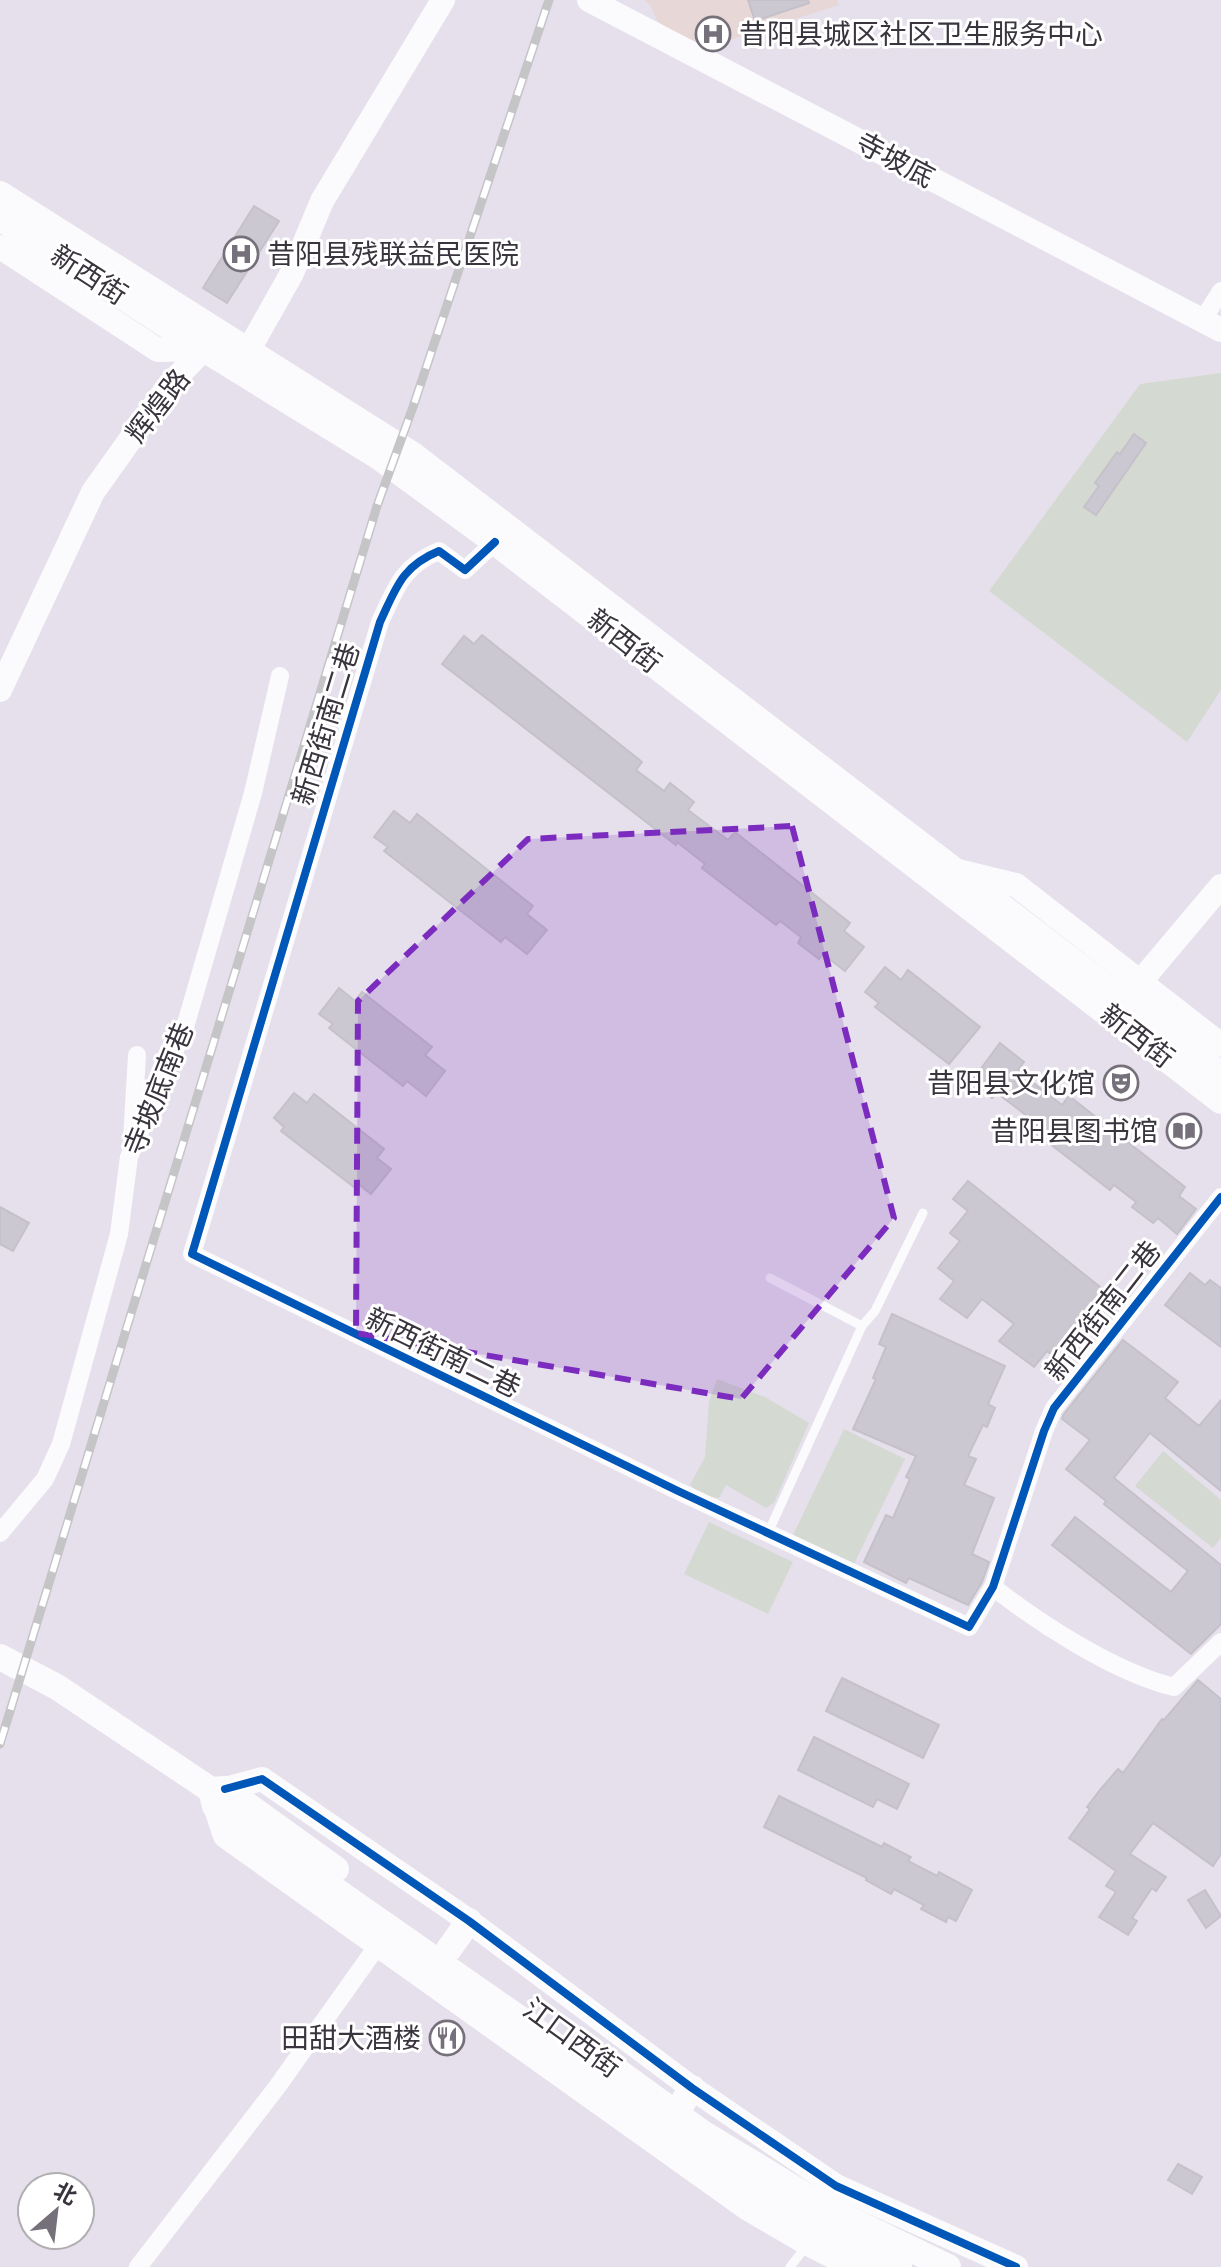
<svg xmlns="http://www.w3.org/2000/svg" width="1221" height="2267" font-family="Roboto,'Noto Sans SC',sans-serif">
	<rect width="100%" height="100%" fill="#e6e0ec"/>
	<!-- medical -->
	<path fill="#e7d8d7" d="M644 0H837L839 5 714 45 711 55 658 22 650 5Z"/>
	<!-- green -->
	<g fill="#d4d9d1">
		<path d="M1221 373V690L1187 742 989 591 1140 384Z"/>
		<path d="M717 1379 765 1397 809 1423 774 1503 766 1508 726 1485 719 1498 702 1496 690 1485 705 1457 709 1401Z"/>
		<path d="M844 1429 905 1459 854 1564 793 1535Z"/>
		<path d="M1163 1451 1221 1500V1538L1213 1548 1135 1486Z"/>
		<path d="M709 1522 793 1562 768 1614 684 1574Z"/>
	</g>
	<!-- building -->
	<g fill="#ccc8d2" stroke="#c5c1ca" stroke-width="2">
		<path d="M748 0H808L809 3 755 21Z"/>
		<path d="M254 206 279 221 227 303 203 288Z"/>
		<path d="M1134 434 1146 443 1096 515 1084 507 1099 486 1095 483 1117 452 1120 454Z"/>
		<path d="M482 635 642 762 636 770 664 791 670 783 694 802 688 810 728 840 735 832 850 923 844 931 864 947 845 971 823 954 819 959 798 943 801 937 780 921 776 925 702 868 705 864 677 842 676 845 442 664 464 636 474 644Z"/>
		<path d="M394 811 410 823 417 814 533 906 527 914 547 930 527 954 505 937 501 942 384 851 388 847 374 837Z"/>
		<path d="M885 967 901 980 908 970 980 1027 949 1064 875 1007 879 1003 865 992Z"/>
		<path d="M339 988 355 1001 362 992 432 1047 425 1055 445 1071 426 1096 407 1081 403 1086 329 1028 333 1024 319 1014Z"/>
		<path d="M1000 1043 1024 1062 1018 1070 1037 1086 1062 1105 1069 1096 1185 1187 1179 1196 1196 1209 1177 1234 1158 1218 1153 1223 1132 1207 1136 1202 1114 1185 1110 1190 1036 1133 1040 1128 1027 1116 997 1093 992 1098 971 1082Z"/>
		<path d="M294 1093 307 1103 314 1094 384 1149 377 1158 391 1169 371 1194 357 1183 354 1187 281 1131 284 1127 274 1118Z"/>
		<path d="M968 1181 1105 1291 1052 1355 1047 1351 1034 1367 999 1341 1014 1324 982 1299 967 1318 940 1299 954 1281 938 1268 960 1241 950 1233 968 1211 953 1199Z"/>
		<path d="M0 1207 29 1223 13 1251 0 1244Z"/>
		<path d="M1190 1273 1205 1285 1210 1280 1221 1288V1347L1165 1305Z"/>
		<path d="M892 1314 1005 1366 988 1404 995 1408 987 1427 983 1425 968 1456 976 1459 964 1485 994 1498 972 1554 989 1562 982 1582 968 1605 909 1578 906 1583 864 1562 886 1515 893 1518 910 1479 906 1477 916 1456 853 1429 876 1379 873 1378 886 1347 879 1344Z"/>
		<path d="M1123 1340 1178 1382 1165 1398 1199 1426 1221 1400V1491L1150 1433 1114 1478 1221 1565V1624L1191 1654 1052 1545 1075 1517 1171 1592 1188 1571 1104 1504 1106 1501 1066 1469 1090 1440 1062 1419 1064 1414Z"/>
		<path d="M842 1678 939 1725 923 1758 826 1711Z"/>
		<path d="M1198 1680 1221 1699V1854L1213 1866 1153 1823 1130 1854 1166 1877 1156 1891 1152 1888 1132 1918 1137 1921 1128 1935 1099 1917 1116 1892 1106 1886 1116 1871 1069 1838 1090 1809 1087 1807 1100 1790 1118 1769 1123 1773 1162 1719 1164 1720Z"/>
		<path d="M814 1737 909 1784 897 1809 877 1799 873 1807 798 1770Z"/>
		<path d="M779 1796 882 1847 884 1843 911 1857 908 1861 937 1876 939 1872 972 1890 956 1921 948 1917 946 1922 921 1909 924 1905 894 1889 891 1894 866 1880 867 1878 764 1827Z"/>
		<path d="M1205 1890 1221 1916 1206 1928 1188 1900Z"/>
		<path d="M1178 2164 1202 2177 1192 2194 1168 2180Z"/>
	</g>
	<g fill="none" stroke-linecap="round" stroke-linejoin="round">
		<!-- service -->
		<g stroke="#fbfafc" stroke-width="9">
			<path d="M862 1326 875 1311 923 1213"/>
			<path d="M768 1533 862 1326 770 1278"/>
			<path d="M790 2267 808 2244"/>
		</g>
		<!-- minor -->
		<g stroke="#fbfafc" stroke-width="18">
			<path d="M1202 321 1221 291"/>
			<path d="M495 542 465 570 439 551C402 566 396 588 380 622L192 1254 678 1491 969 1627 993 1587 1044 1431 1054 1408 1221 1197"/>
			<path d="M132 1139 137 1055"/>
			<path d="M0 1533 45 1479 61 1444 119 1234 129 1157 185 1027 253 793 280 676"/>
			<path d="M993 1587C1040 1624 1116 1673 1174 1687L1221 1642"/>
			<path d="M138 2267 277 2087 378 1945"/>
		</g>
		<!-- tertiary -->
		<g stroke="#fbfafc" stroke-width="24">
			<path d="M589 0 1221 330"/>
			<path d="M0 247 158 350 204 349"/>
			<path d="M0 690 93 492 169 385 204 349 248 351 292 273 322 201 443 0"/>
			<path d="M958 871 1016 885 1221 1045"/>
			<path d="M1130 994 1221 886"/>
			<path d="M225 1789 262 1779 469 1921 692 2088 836 2186 1016 2267"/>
			<path d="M215 1806 225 1836 748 2209 808 2244 854 2267"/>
		</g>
		<!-- secondary -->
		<g stroke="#fbfafc" stroke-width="26">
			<path d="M0 194 413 455 1221 1075"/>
			<path d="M0 218 204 349 379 457 495 542 1221 1101"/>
			<path d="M0 1657 57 1687 211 1790 215 1806 530 2026 670 2135 730 2176 856 2248 899 2267"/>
			<path d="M211 1790 225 1789 336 1869"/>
			<path d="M449 1949 469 1921"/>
			<path d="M586 2048 701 2132 826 2208 948 2267"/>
			<path d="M676 2113 692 2088"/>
		</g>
		<!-- rail casing -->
		<g stroke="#c5c4c7" stroke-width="9">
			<path id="rail" d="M0 1744 377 506 413 407 549 0"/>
		</g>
		<!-- rail -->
		<use href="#rail" stroke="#fff" stroke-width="6" stroke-dasharray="18" stroke-linecap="butt"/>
		<!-- cycleway casing -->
		<g stroke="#fff" stroke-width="13">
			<g id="cycleway">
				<path d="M495 542 465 570 439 551C402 566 396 588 380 622L192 1254 678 1491 969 1627 993 1587 1044 1431 1054 1408 1221 1197"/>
				<path d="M225 1789 262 1779 469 1921 692 2088 836 2186 1016 2267"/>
			</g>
		</g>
		<!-- cycleway -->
		<use href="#cycleway" stroke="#0057b8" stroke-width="8"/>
	</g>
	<!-- marked area -->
	<path fill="#7b2cbf" fill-opacity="0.2" stroke="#7b2cbf" stroke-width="6" stroke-dasharray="16 10" stroke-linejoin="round" d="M792 826 894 1218 741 1399 356 1333 358 1001 528 839Z"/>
	<!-- icons -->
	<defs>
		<g id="hospital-ring" transform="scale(1.8)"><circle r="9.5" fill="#fff" stroke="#76707a" stroke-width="1.5"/><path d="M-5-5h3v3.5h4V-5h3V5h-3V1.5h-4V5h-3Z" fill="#76707a"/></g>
		<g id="theatre-ring" transform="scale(1.8)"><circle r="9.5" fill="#fff" stroke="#76707a" stroke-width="1.5"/><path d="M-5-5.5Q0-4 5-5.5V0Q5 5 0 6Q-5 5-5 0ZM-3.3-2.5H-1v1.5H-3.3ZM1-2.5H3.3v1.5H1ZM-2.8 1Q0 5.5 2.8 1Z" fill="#76707a"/></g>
		<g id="library-ring" transform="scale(1.8)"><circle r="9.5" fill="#fff" stroke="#76707a" stroke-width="1.5"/><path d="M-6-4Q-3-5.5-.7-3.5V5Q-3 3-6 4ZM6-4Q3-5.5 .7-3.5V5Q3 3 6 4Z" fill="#76707a"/></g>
		<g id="restaurant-ring" transform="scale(1.8)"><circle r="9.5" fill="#fff" stroke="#76707a" stroke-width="1.5"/><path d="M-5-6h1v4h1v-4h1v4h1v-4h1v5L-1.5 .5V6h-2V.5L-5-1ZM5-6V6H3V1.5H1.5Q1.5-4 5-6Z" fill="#76707a"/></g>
	</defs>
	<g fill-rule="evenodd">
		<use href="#hospital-ring" x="713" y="34"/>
		<use href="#hospital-ring" x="241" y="254"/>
		<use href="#theatre-ring" x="1121" y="1083"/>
		<use href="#library-ring" x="1184" y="1131"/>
		<use href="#restaurant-ring" x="447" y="2038"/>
	</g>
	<g text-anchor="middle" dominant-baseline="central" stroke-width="6" stroke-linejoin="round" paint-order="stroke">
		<!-- poi labels -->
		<g font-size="28" fill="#39343d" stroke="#fff" text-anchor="end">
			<text x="739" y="34" text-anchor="start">昔阳县城区社区卫生服务中心</text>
			<text x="267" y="254" text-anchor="start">昔阳县残联益民医院</text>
			<text x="1095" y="1083">昔阳县文化馆</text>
			<text x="1158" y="1131">昔阳县图书馆</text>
			<text x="421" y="2038">田甜大酒楼</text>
		</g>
		<!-- street labels -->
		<g font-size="28" fill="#39343d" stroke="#fff">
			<text transform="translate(895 160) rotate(28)">寺坡底</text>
			<text transform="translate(89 275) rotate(33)">新西街</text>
			<text transform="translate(158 406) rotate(-52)">辉煌路</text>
			<text transform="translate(624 641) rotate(38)">新西街</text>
			<text transform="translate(326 724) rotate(-73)">新西街南二巷</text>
			<text transform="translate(1137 1036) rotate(38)">新西街</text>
			<text transform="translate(159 1089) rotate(-68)">寺坡底南巷</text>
			<text transform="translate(1103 1311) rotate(-52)">新西街南二巷</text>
			<text transform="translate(443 1353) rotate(26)">新西街南二巷</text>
			<text transform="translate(572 2038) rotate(36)">江口西街</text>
		</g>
	</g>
	<!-- north arrow -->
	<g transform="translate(56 2211) rotate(28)"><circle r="38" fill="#ffffff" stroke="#b0aeb1" stroke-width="2"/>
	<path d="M0-6L14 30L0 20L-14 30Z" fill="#76707a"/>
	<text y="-12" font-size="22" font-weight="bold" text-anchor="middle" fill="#39343d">北</text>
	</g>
</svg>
